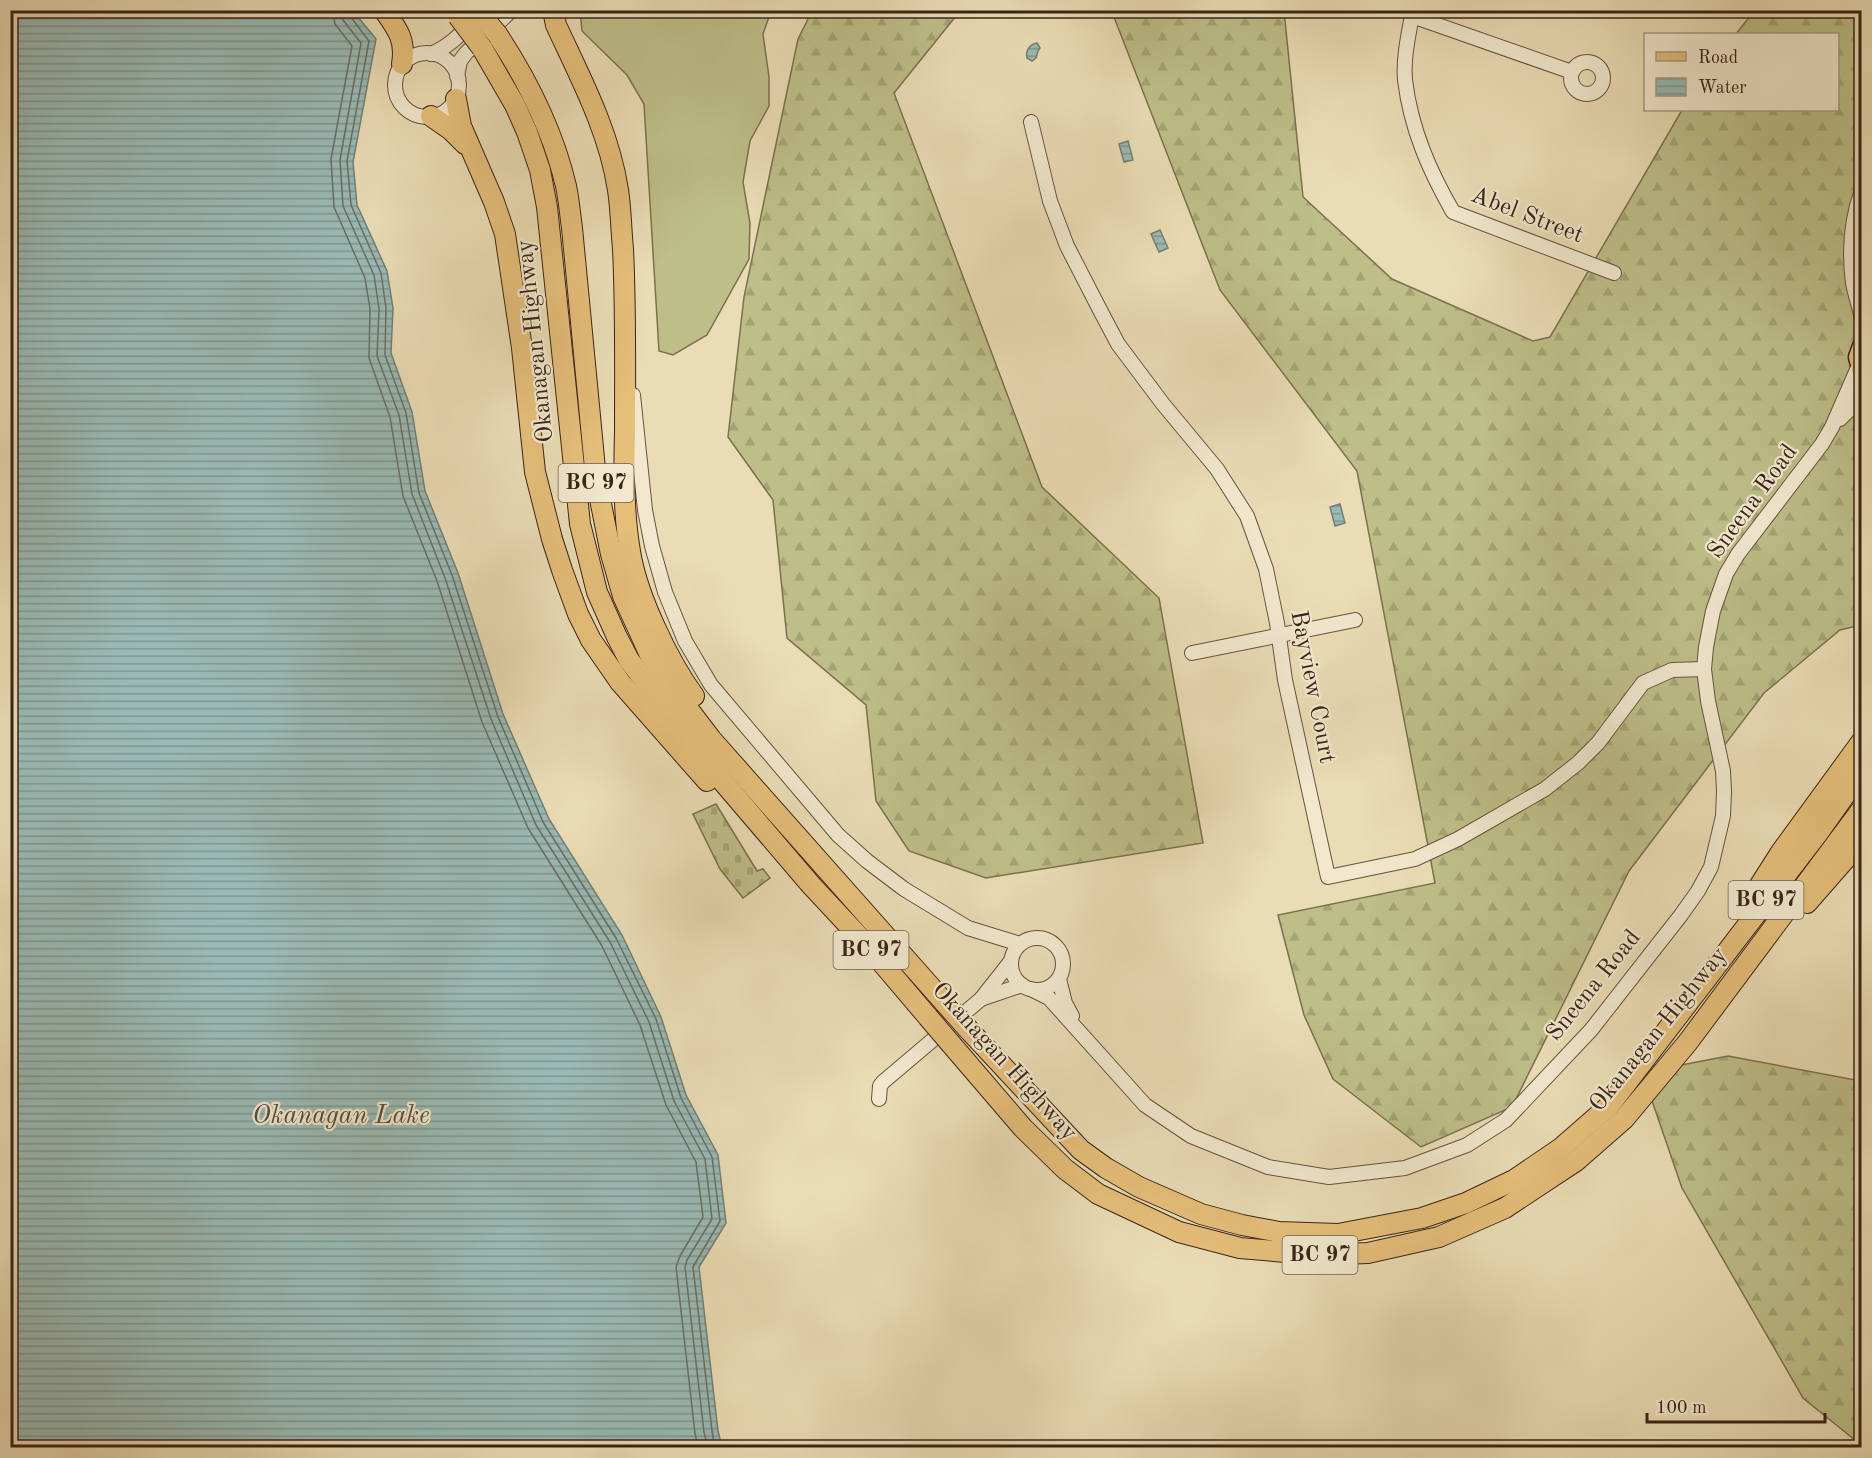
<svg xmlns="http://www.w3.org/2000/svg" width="1872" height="1458" font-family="'Old Standard TT',serif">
	<defs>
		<pattern id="forest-firs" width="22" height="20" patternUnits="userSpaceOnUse" patternTransform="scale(1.5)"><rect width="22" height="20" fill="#bdbe88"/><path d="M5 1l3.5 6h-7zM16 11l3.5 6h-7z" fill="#a3a375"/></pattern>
		<pattern id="cemetery-stones" width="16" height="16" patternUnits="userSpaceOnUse" patternTransform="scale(1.5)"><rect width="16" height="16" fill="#bdbe88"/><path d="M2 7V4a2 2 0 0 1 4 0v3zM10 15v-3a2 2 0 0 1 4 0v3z" fill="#a3a375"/></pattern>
		<pattern id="water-rules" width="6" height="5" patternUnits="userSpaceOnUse" patternTransform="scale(1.5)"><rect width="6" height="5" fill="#9abab5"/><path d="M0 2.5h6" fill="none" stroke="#7f9792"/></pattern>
	</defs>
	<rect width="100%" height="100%" fill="#eadcb4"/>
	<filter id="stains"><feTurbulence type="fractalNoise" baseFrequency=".00333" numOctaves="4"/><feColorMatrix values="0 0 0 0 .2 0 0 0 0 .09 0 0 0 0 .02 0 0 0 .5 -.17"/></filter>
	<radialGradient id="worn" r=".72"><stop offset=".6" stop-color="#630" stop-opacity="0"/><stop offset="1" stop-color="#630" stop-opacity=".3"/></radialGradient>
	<!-- grass -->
	<path fill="#bdbe88" stroke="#7c7050" stroke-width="1.5" d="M580 11H771L763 34 769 77V106L750 141 743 182 750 223 749 259 707 335 673 355 659 351 644 104 627 75 582 31Z"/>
	<!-- forest -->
	<g fill="url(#forest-firs)" stroke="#7c7050" stroke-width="1.5">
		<path d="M812 11H960L894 93 1042 487 1159 598 1203 843 986 878 909 851 876 801 866 705 787 638 773 500 728 437 744 297 798 39Z"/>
		<path d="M973 11H1284L1303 197 1392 279 1533 341 1550 337 1682 110H1838V34H1736L1754 11H1861V625L1840 630 1764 693 1629 871 1512 1107 1421 1147 1333 1079 1304 1015 1278 915 1435 883 1357 471 1220 290 1114 17Z"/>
		<path d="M1728 1056 1861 1081V1445L1803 1398 1682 1188 1649 1092 1666 1068Z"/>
	</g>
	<!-- cemetery -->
	<path fill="url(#cemetery-stones)" stroke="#7c7050" stroke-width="1.5" d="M716 804 757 871 763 869 770 878 743 898 720 869 693 814Z"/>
	<!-- water -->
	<g fill="url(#water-rules)" stroke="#747e76" stroke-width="1.5">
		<path d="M10 11H353L376 39 353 162 357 205 387 271 393 308 391 353 412 412 425 491 458 573 503 714 549 819 622 935 661 1017 686 1095 718 1155 726 1223 699 1267 718 1431 722 1447H11Z"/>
		<path d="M1037 43 1040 48 1038 51 1036 58 1032 61 1027 58C1025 51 1030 44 1037 43Z"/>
		<path d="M1128 141 1133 160 1124 162 1119 144Z"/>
		<path d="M1160 230 1168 248 1159 252 1151 234Z"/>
		<path d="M1340 504 1345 523 1335 526 1330 507Z"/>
	</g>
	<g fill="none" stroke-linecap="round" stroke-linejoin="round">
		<!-- shore -->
		<g stroke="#6a6e66" stroke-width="1.5">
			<path d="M332 10 335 24 352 46 331 159 334 207 365 278 370 309 369 358 390 417 403 496 437 581 482 722 528 828 602 946 640 1025 666 1105 696 1162 703 1217 680 1256 676 1267 695 1433 698 1448"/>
			<path d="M341 10 343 20 361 43 340 160 343 206 374 275 379 309 377 356 399 415 412 494 445 578 491 719 536 825 610 942 649 1022 674 1101 705 1159 712 1219 687 1260 685 1267 704 1432 708 1448"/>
			<path d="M349 10 350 16 369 41 347 161 351 205 381 273 386 308 385 355 406 413 419 493 452 575 498 717 543 822 616 938 656 1019 681 1098 712 1157 720 1221 693 1267 712 1431 715 1448"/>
		</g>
		<!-- minor casing -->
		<g stroke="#67513f" stroke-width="16">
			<g id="minor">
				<path d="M1413 10C1409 33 1403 57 1405 80 1411 129 1429 170 1453 212L1614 273"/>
				<path d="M1412 16 1572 72"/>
				<circle cx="427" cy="85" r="32"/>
				<path d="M431 54C448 47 459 36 471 23"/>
				<circle cx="1587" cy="78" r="16"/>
				<path d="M457 76 460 61 466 53 512 10"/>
				<path d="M1031 122 1050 201 1067 246 1100 310 1118 344 1163 404 1217 469 1247 516 1266 569 1277 623 1285 680 1328 877 1415 859 1458 839 1545 789 1578 763 1598 743 1643 683 1672 670 1704 669"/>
				<path d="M1862 190C1851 220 1849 252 1853 283 1855 295 1860 307 1862 320"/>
				<path d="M633 395 645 510 652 546 665 592 685 641 711 685 838 835 867 861 904 889 968 928 1020 944"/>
				<path d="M1840 419 1862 397"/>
				<path d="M1192 653 1355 620"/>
				<circle cx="1037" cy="964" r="26"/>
				<path d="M1059 979 1065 1003 1072 1016"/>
				<path d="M1031 989 1049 998 1145 1105 1191 1136 1268 1167 1329 1177 1405 1168 1467 1145 1506 1120 1591 1030 1681 915 1698 891 1711 867 1723 816 1724 791 1723 771 1708 701 1704 669 1706 647 1713 611 1726 574 1738 554 1822 444 1832 427 1859 365"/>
				<path d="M981 999 1022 985"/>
				<path d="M879 1099 880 1086 883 1082 981 999 1011 961"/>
			</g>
		</g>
		<!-- major casing -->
		<g stroke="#3b2318" stroke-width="21">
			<path id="major" d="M1862 346 1858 357 1862 372"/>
		</g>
		<!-- highway casing -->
		<g stroke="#3b2318" stroke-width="22">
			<g id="highway">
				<path d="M384 10C398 30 406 40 402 64"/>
				<path d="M553 10 556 25C581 79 609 131 618 190 621 209 621 229 623 249 626 309 625 370 625 430 624 472 623 515 631 557 639 599 669 662 694 696"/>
				<path d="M497 34C528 81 553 131 566 186 569 200 570 214 572 228L596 479 611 554 623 596 650 655 689 710 711 739 945 1003"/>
				<path d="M482 48 515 105 527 132 540 170 547 207 580 524 597 592 617 637 629 660 706 762 811 885 866 944 928 1017"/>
				<path d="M456 99 461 126 494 202 505 234 522 348 535 472 552 539 562 570 578 614 591 640 620 682 707 781"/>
				<path d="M431 116 451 130 465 144"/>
				<path d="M1807 903 1862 840"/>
				<path d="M1746 907 1781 852 1862 741"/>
				<path d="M968 1029 1081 1150 1106 1168 1139 1187 1201 1214 1242 1225 1279 1232 1338 1234 1422 1218 1466 1203 1514 1180 1561 1148 1609 1106 1818 833 1862 771"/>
				<path d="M951 1044 1023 1128 1065 1169 1098 1194 1179 1232 1240 1248 1320 1255 1368 1253 1439 1237 1505 1208 1576 1161 1624 1119 1688 1042 1862 809"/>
			</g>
		</g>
		<!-- minor -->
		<use href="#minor" stroke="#f1e8ce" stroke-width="14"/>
		<!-- major -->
		<use href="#major" stroke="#e5be7a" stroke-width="18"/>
		<!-- highway -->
		<use href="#highway" stroke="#e5be7a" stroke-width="20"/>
		<!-- highway-bridge casing -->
		<g stroke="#3b2318" stroke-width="22" stroke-linecap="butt">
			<g id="highway-bridge">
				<path d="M477 10 497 34"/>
				<path d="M458 16 482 48"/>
				<path d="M945 1003 968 1029"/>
				<path d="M928 1017 951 1044"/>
			</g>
		</g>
		<!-- highway-bridge -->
		<use href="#highway-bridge" stroke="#e5be7a" stroke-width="20"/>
	</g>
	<g text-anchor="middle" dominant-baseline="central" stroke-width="4.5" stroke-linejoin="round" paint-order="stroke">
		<!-- shield labels -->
		<g fill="#f1e8ce" stroke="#725e4f" stroke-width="1.5">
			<rect x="558.5" y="464" width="75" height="38" rx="4.5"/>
			<rect x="1728.5" y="881" width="75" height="38" rx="4.5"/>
			<rect x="833.5" y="931" width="75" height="38" rx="4.5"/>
			<rect x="1282.5" y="1236" width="75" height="38" rx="4.5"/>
		</g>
		<g font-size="22" font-weight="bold" fill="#3b2318">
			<text x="596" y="483">BC 97</text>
			<text x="1766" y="900">BC 97</text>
			<text x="871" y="950">BC 97</text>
			<text x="1320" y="1255">BC 97</text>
		</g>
		<!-- street labels -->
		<g font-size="24" fill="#3b2318" stroke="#f1e8ce">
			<text transform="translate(1527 216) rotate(21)">Abel Street</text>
			<text transform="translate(536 341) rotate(-96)">Okanagan Highway</text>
			<text transform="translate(1753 502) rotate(-54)">Sneena Road</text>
			<text transform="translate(1312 687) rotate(79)">Bayview Court</text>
			<text transform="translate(1594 986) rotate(-51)">Sneena Road</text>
			<text transform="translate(1659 1030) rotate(-51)">Okanagan Highway</text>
			<text transform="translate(1004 1062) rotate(48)">Okanagan Highway</text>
		</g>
		<!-- water labels -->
		<g font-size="26" font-style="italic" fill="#53493f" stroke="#f1e8ce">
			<text x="341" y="1116">Okanagan Lake</text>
		</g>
	</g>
	<!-- margin -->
	<rect width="1872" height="1458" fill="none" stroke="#eadcb4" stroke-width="36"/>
	<rect x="12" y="12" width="1848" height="1434" fill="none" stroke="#3b2318" stroke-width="3"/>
	<rect x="18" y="18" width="1836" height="1422" fill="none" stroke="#3b2318" stroke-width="1.5"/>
	<!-- legend -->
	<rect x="1644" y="33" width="195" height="78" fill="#f1e8ce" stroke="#a89985" stroke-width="1.5"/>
	<rect x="1656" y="52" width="30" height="9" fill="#e5be7a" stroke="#a89985" stroke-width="1.5"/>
	<text x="1698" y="63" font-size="18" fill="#3b2318">Road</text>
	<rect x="1656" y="78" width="30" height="18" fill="url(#water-rules)" stroke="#a89985" stroke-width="1.5"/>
	<text x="1698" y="93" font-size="18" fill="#3b2318">Water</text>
	<!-- scale -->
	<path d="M1647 1413v9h178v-9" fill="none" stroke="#3b2318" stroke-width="3"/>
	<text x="1656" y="1413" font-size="18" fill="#3b2318" stroke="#f1e8ce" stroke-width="4.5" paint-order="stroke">100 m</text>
	<rect width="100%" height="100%" filter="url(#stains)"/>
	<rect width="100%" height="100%" fill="url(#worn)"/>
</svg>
